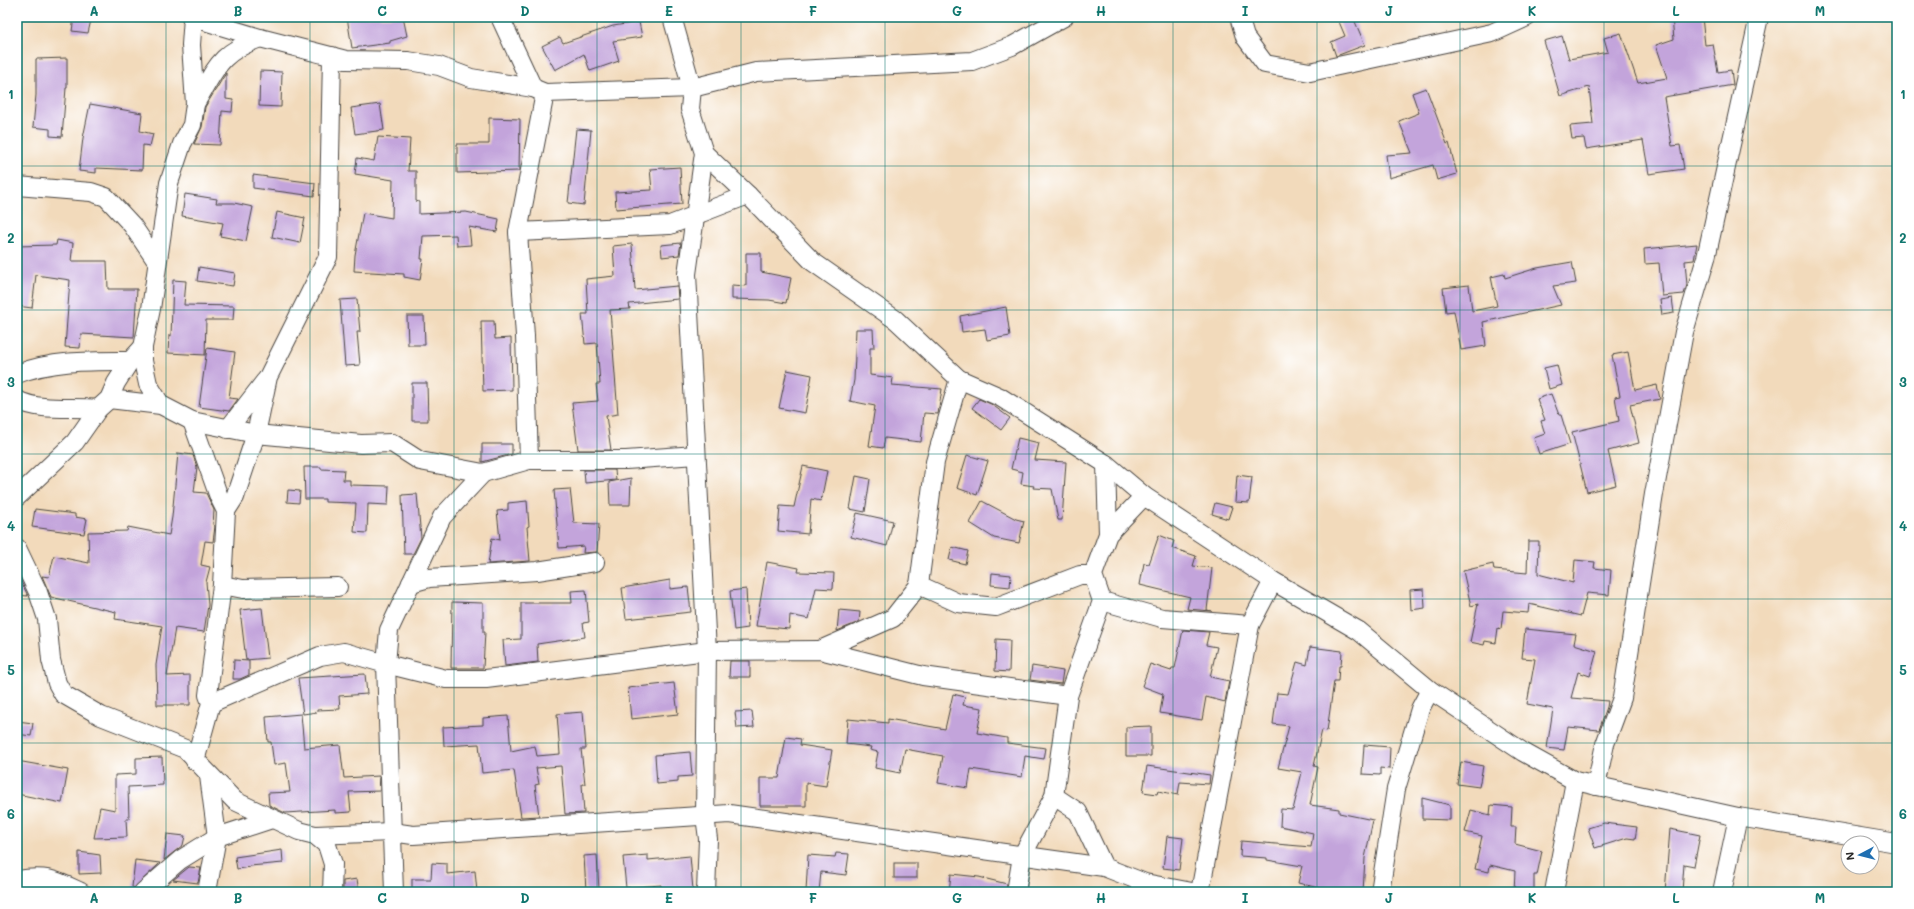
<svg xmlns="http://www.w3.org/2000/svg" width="1914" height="909" font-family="Mali,sans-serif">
	<rect width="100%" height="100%" fill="#fff"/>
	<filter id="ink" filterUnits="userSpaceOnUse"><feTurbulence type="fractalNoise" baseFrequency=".025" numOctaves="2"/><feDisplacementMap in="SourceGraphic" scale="8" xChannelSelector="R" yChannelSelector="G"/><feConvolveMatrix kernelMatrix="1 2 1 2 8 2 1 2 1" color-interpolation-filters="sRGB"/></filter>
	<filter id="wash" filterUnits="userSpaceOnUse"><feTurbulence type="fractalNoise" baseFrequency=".012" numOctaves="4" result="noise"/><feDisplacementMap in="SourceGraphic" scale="16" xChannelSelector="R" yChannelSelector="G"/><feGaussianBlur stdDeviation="0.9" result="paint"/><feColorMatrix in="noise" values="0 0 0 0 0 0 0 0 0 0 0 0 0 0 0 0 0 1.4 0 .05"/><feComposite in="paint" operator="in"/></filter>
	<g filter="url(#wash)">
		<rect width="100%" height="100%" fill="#f2dabb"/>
		<g id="blocks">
			<!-- building -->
			<g fill="#c3a4db">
				<path d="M347 17H403L407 36 390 41V43L352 48Z"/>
				<path d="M1337 17H1353L1365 45 1336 56 1331 42 1345 36Z"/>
				<path d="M1672 17H1702L1705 45 1713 44 1718 72 1731 70 1733 85 1664 97 1672 146 1680 145 1684 169 1649 174 1643 140 1586 149 1584 138 1572 139 1570 126 1593 124 1589 87 1560 96 1544 41 1562 36 1569 59 1608 52 1604 38 1621 33 1638 83 1667 78 1656 45 1674 39Z"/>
				<path d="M74 18 91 20 88 33 72 31Z"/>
				<path d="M639 22 642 37 613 41 619 61 590 71 584 54 555 70 542 46 560 37 563 43 613 26Z"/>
				<path d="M67 58V88H66L62 137 50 136V129L33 127 36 95V59Z"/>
				<path d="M260 71 282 72 281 107 259 106Z"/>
				<path d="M226 73V99L233 100 232 112 222 111 220 145 194 144 202 127 205 107Z"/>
				<path d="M1426 88 1447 144 1449 143 1457 174 1437 180 1433 165 1389 178 1386 155 1412 153 1399 121 1419 113 1412 93Z"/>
				<path d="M90 104 142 113 140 131 153 134 150 146 143 145 142 170 96 168V173L79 171 83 138Z"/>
				<path d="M380 104 384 130 355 134 351 108Z"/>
				<path d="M489 118 520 119 519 171 457 173V144H489Z"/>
				<path d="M576 129 591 130 584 205 568 203Z"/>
				<path d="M378 137 410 139 408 171H416V201L419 202V214L466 212 499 219 497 232 469 227 471 245 457 246 456 235 423 236 421 259H423L420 280 404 277V274L354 271 355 255 363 213 392 218 393 180 355 174 357 158 374 161Z"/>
				<path d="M680 167 682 204 616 209 615 192 652 190 650 169Z"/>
				<path d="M253 175 315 183 314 196 253 188Z"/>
				<path d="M185 194 217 199 216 203H234L253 207 246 241 220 236 223 223 182 216Z"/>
				<path d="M277 212 305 218 300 243 272 237Z"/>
				<path d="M57 240 73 243 71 261H107L108 289H137L134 337 81 334 80 348 65 347 70 280 36 275 32 308 17 306V246L56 245Z"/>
				<path d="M681 243 679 255 662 257 661 245Z"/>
				<path d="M632 244 635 290 677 286 678 299 629 304 630 309 610 310 618 414 606 416 611 450H578L572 403 598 401 596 384H600L597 343 585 344 582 314H588L586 279 615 276 613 246Z"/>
				<path d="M1697 244 1694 260 1685 261 1687 285 1684 294 1662 296 1659 263 1645 264 1644 249Z"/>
				<path d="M746 253H761V272L791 278 786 303 769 300 732 299V285L746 286Z"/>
				<path d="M1572 262 1576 283 1553 286 1561 305 1483 322 1486 346 1461 350 1454 311 1446 312 1443 288 1469 285 1472 311 1497 306 1491 277 1504 274 1505 278 1537 268Z"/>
				<path d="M199 267 235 273 233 286 197 281Z"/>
				<path d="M173 280 186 281 184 305 234 306 233 320H206L205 355 168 353 169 335 171 336Z"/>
				<path d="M1672 298 1674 313 1662 315 1660 300Z"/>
				<path d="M357 299 360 332H357L360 365 345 366 340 300Z"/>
				<path d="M1006 307 1010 336 987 340 985 329 962 332 960 316Z"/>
				<path d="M407 316H424L425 345H408Z"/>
				<path d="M481 321H494L495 339 511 338 512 390 483 391Z"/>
				<path d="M856 329H873L874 348H870V375L893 378 892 385 942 389 938 414 924 413 921 442 885 438 883 448 869 446 875 406 850 401 854 380Z"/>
				<path d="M207 348 235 352 229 398 238 399 229 411 199 407Z"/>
				<path d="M1628 352 1635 390 1657 385 1660 399 1630 405 1639 443 1608 451 1616 485 1587 492 1572 432 1619 421 1615 397 1620 396 1612 355Z"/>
				<path d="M1557 365 1562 385 1549 389 1544 368Z"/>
				<path d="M787 370 812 375 805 413 779 408Z"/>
				<path d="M412 383H427L428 421H412Z"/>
				<path d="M1551 394 1559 415H1561L1570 444 1539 454 1534 438 1545 434 1541 421 1545 420 1537 399Z"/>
				<path d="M979 399 991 404 1010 418 1001 430 972 408Z"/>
				<path d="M1018 438 1039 443 1035 460 1066 462 1062 520H1058L1052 489 1033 488 1034 486 1021 484 1023 472 1011 469Z"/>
				<path d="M482 444H512V454L482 462Z"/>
				<path d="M178 453 193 455 197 467 194 492 206 493 214 510 213 525 215 526 213 542 205 541 201 565 210 567 206 582 208 605 204 632 175 628 167 676 190 675V705H157L156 665 162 626 115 619 116 612 51 597 42 576 49 577 54 556 89 563 88 532 127 531 128 527 169 535 172 517Z"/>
				<path d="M967 455 988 461 977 495 957 488Z"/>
				<path d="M803 466 827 471 821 501 811 499 808 534 778 531 780 506 794 507Z"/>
				<path d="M304 467H321V469L344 470 343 480H350V485L389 486 388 505 368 504 367 533 354 532 356 503 325 502V499H305Z"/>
				<path d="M584 470H615L616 480 585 483Z"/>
				<path d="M1237 475 1252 477 1249 503 1235 502Z"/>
				<path d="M856 476 870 479 865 512 850 509Z"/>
				<path d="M631 478 630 505H610L609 482Z"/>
				<path d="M570 489 574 523 599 524 597 552 583 553 584 546 559 548 554 490Z"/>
				<path d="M288 490 300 491 299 503 287 502Z"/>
				<path d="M417 494 421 538 413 554H404L402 495Z"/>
				<path d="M527 501 529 526 527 527 530 561 488 564 492 538 500 540 497 511 508 510V503Z"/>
				<path d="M982 501 1016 519 1024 521 1019 543 994 538 970 523Z"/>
				<path d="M1215 503 1232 507 1228 519 1212 514Z"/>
				<path d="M35 509 75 514V517L87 519 84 534 32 527Z"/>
				<path d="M857 513 893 521 887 546 851 537Z"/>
				<path d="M1159 535 1174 541 1172 548 1196 556 1193 566 1212 568 1207 610 1212 611 1187 609 1190 597 1140 585 1144 563 1149 564Z"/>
				<path d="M1528 541H1539L1538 574 1573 583 1575 560 1595 562 1594 568 1611 570 1609 595 1587 593 1581 616 1529 604 1528 613 1503 611 1501 629 1498 628 1496 643 1485 641 1484 645 1470 642 1478 604 1471 606 1463 571 1493 564 1494 570 1527 573Z"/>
				<path d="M952 547 968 551 965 564 949 560Z"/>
				<path d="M767 562 799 568 798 572 834 573 833 589 816 588 809 619 790 615 789 629 756 626Z"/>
				<path d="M992 573 1011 575 1010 587 991 585Z"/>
				<path d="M18 575 28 596 17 595Z"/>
				<path d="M670 580V589L688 587 691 612 626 619 622 588Z"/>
				<path d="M746 589 748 628 734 630 730 591Z"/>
				<path d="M1424 589 1425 608 1411 610 1410 590Z"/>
				<path d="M586 590 589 622 583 623 585 637 537 644 538 662 505 666 503 640 521 639V603H572L571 591Z"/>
				<path d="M452 602 483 603V632H485L483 668H451Z"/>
				<path d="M262 608 268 658 246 660 240 610Z"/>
				<path d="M839 610 860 612 859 622 837 631Z"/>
				<path d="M1525 629 1576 634 1574 644 1597 651 1590 676 1578 672 1571 698 1608 701 1607 707 1599 730 1568 727 1564 750 1547 748 1553 709 1527 704 1535 659 1522 658Z"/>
				<path d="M1183 630 1209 632 1206 645 1217 647 1210 677 1229 681 1225 702 1206 697 1202 720 1160 713 1163 694 1142 686 1150 664 1171 671 1172 668H1175Z"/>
				<path d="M996 639 1010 640 1009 672 995 671Z"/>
				<path d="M1310 647 1342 651 1341 666H1339L1338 681H1334L1327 731 1322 730 1314 766 1318 767 1310 805 1339 809V813L1373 820 1365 858 1363 892H1336L1298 883 1302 866 1267 860V858L1240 856 1241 841 1311 847 1313 833 1280 826 1281 809 1293 810 1302 772 1278 768 1289 726 1273 724 1277 693 1288 694 1297 662 1307 665Z"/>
				<path d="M234 660 249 661V675L240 679H233Z"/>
				<path d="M730 661H750V677H729Z"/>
				<path d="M1032 666 1063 671 1061 684 1030 680Z"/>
				<path d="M365 674 367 694 339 696 340 709 317 710V712L303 714 298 678Z"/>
				<path d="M674 683 678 714 631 719 628 688Z"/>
				<path d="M953 694 965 697 963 705 982 708 977 733 1007 738V743L1046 748 1044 759 1025 756 1022 777 971 769 968 788 938 783 943 756 905 749 900 773 875 768 878 752 870 750 871 747 846 744 848 719 888 723V719L945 729Z"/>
				<path d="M752 711 754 727 737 728 735 712Z"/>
				<path d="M583 712 586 749H581L585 784H582L584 813 565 814 561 766 536 768 539 784 535 785 539 816 521 817 514 770 482 773 479 744 444 746 443 727 483 725V718L508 716 511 751 535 746 537 756 560 754 557 714Z"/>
				<path d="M301 714 304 748 340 745 344 778 379 776 380 791 349 792 351 812 335 813V810L285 813 269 805 268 793 290 792 286 763 274 765 271 742H268L266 717Z"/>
				<path d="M17 721 33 723 31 736 17 734Z"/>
				<path d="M1151 726V756H1126V727Z"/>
				<path d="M786 737 801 739 800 745 832 750 826 786 806 783V806H760V778H779Z"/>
				<path d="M1364 745 1390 747 1389 769 1380 768V775L1362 774Z"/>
				<path d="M690 752 692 776 678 777V782L657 784 655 755Z"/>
				<path d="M162 757 163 785 128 787 129 819H126L127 837 94 838 100 807 115 810V775L136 774V758Z"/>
				<path d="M17 761 68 770 62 803 17 794Z"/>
				<path d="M1461 762 1483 766 1479 787 1457 784Z"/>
				<path d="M1147 766 1210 775 1209 784 1180 782 1178 795 1158 791 1157 794 1143 792Z"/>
				<path d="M1422 798 1450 805V820L1422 819Z"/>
				<path d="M1491 805 1512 807 1511 827H1516L1515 844 1542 851 1537 875H1534V892H1514L1515 871 1490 865 1489 872 1475 869 1482 836 1465 832 1471 810 1490 815Z"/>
				<path d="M1604 823 1637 827 1635 839 1627 838 1595 848 1588 828Z"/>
				<path d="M1670 829 1700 835 1694 866 1684 864 1682 892H1665Z"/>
				<path d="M167 834 185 836 183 845 164 860Z"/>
				<path d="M1167 836 1183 838 1179 870 1163 868Z"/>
				<path d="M282 850 283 863 250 866V867L237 869 235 857Z"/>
				<path d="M79 852 100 855 101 873 79 874Z"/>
				<path d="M836 853 849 854 846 875 821 872 819 892H806L808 855 835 857Z"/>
				<path d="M597 855 599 890 586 891 584 856Z"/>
				<path d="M648 855V860L690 856 693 890 661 892V885L626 888 623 857Z"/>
				<path d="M135 860 160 863 134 888 132 887Z"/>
				<path d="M432 863 447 864V874L475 871 477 892H412V879H431Z"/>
				<rect x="894" y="863" width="23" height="15"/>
				<path d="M189 867 201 868 198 883 173 880Z"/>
				<path d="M951 874 979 877 1007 884 1006 892H949Z"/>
				<path d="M357 879 359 892H343V881Z"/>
			</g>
		</g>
	</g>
	<g filter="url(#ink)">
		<use href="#blocks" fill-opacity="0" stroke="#494541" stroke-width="1"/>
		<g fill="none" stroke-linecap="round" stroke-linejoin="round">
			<!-- minor casing -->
			<g stroke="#494541" stroke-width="20">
				<g id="minor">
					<path d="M191 17 260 38 346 60 408 61 439 66 471 78 533 88 545 93 692 88 756 72 972 61 1012 46 1064 17"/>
					<path d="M500 17 533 88"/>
					<path d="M672 17 692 88 690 109 704 153 687 274 707 651 705 816 708 839 706 892"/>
					<path d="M1239 17 1245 37 1265 64 1310 72 1492 33 1527 17"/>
					<path d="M195 104C217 67 218 54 260 38"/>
					<path d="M704 153 748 195 813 262 896 320 959 379 1000 397 1106 464 1144 496 1273 581 1359 631 1430 690 1523 752 1575 781 1738 817"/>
					<path d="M17 186 91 192 106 197 132 225 157 262"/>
					<path d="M518 232 670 225 748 195"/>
					<path d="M17 374C53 360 92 361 130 361"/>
					<path d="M959 379 935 462 919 585 958 603 996 607 1080 575H1093"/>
					<path d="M109 399 161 405 192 421 256 434 361 444 392 443 420 461 483 473 529 460H626L696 455"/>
					<path d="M17 400C42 412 71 406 98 409"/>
					<path d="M161 405 148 384 143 361V347L151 309 169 183 182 144 192 125 195 104 191 45 193 17"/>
					<path d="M192 421 219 497 226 511 222 585 208 695 211 703 195 761"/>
					<path d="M228 429 265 381"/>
					<path d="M529 460 525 336 518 232 545 93"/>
					<path d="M1106 464 1108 534"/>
					<path d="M17 497 75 442 98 409 109 399 116 383 130 361 143 347"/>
					<path d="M226 511 235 497 256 434 268 377 328 257 332 56"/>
					<path d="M17 548 38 592 47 619 51 660 57 683 63 694 101 716 185 749 235 801 299 831 315 835 327 845 333 864 332 892"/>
					<path d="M411 583 429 578 537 571 595 562"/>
					<path d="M222 585 243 589 338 587"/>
					<path d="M1102 601 1162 618 1250 625"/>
					<path d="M820 650 893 618 919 585"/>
					<path d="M211 703 320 656 344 652 386 664 446 679H486L707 651 820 650 923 676 1068 696"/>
					<path d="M1596 786 1605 744 1622 698 1654 494 1684 332 1706 258 1759 17"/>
					<path d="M1054 796 1078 812 1104 867"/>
					<path d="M315 835 392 832 413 835 729 814 1104 867 1145 883 1192 892"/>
					<path d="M17 880C46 875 55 880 81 892"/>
					<path d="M143 892 180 860 217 837 272 819"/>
					<path d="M207 892 217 837 209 776"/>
					<path d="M394 892 386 664 389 630 442 517 483 473"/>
					<path d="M1016 892 1022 856 1054 796 1068 696 1102 601 1093 575 1108 534 1144 496"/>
					<path d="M1200 892 1250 625 1273 581"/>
					<path d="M1380 892 1396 789 1420 709 1430 690"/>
					<path d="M1554 892 1575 781"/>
					<path d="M1722 892 1738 817 1897 843"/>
				</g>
			</g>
			<!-- minor -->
			<use href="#minor" stroke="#fff" stroke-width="18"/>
		</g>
	</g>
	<!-- grid -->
	<path fill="none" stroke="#0f766e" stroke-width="1" stroke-opacity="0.55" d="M166 17V892M310 17V892M454 17V892M597 17V892M741 17V892M885 17V892M1029 17V892M1173 17V892M1317 17V892M1460 17V892M1604 17V892M1748 17V892M17 166H1897M17 310H1897M17 454H1897M17 599H1897M17 743H1897"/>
	<!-- margin -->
	<rect width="1914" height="909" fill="none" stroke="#fff" stroke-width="44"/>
	<!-- north arrow -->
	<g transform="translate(1860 855) rotate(263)"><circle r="19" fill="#ffffff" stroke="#aaaaaa"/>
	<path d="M0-3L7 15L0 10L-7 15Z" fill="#1f6fb2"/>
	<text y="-6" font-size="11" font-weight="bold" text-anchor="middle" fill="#2b2b2b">N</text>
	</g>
	<rect x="22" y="22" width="1870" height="865" fill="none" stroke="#0f766e" stroke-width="1.5"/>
	<g font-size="13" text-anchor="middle" font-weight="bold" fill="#0f766e">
		<text x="94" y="16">A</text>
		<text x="238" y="16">B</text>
		<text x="382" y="16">C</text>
		<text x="525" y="16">D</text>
		<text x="669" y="16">E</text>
		<text x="813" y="16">F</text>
		<text x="957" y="16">G</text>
		<text x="1101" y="16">H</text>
		<text x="1245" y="16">I</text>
		<text x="1389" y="16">J</text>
		<text x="1532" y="16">K</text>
		<text x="1676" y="16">L</text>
		<text x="1820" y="16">M</text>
		<text x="11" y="99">1</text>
		<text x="1903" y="99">1</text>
		<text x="11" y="243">2</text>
		<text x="1903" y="243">2</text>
		<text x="11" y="387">3</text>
		<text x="1903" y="387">3</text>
		<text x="11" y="531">4</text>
		<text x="1903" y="531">4</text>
		<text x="11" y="675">5</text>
		<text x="1903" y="675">5</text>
		<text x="11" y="819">6</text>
		<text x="1903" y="819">6</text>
		<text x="94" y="903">A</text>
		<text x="238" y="903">B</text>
		<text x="382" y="903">C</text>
		<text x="525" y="903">D</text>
		<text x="669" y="903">E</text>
		<text x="813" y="903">F</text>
		<text x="957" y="903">G</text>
		<text x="1101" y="903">H</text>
		<text x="1245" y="903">I</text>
		<text x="1389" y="903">J</text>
		<text x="1532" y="903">K</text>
		<text x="1676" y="903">L</text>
		<text x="1820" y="903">M</text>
	</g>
</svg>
